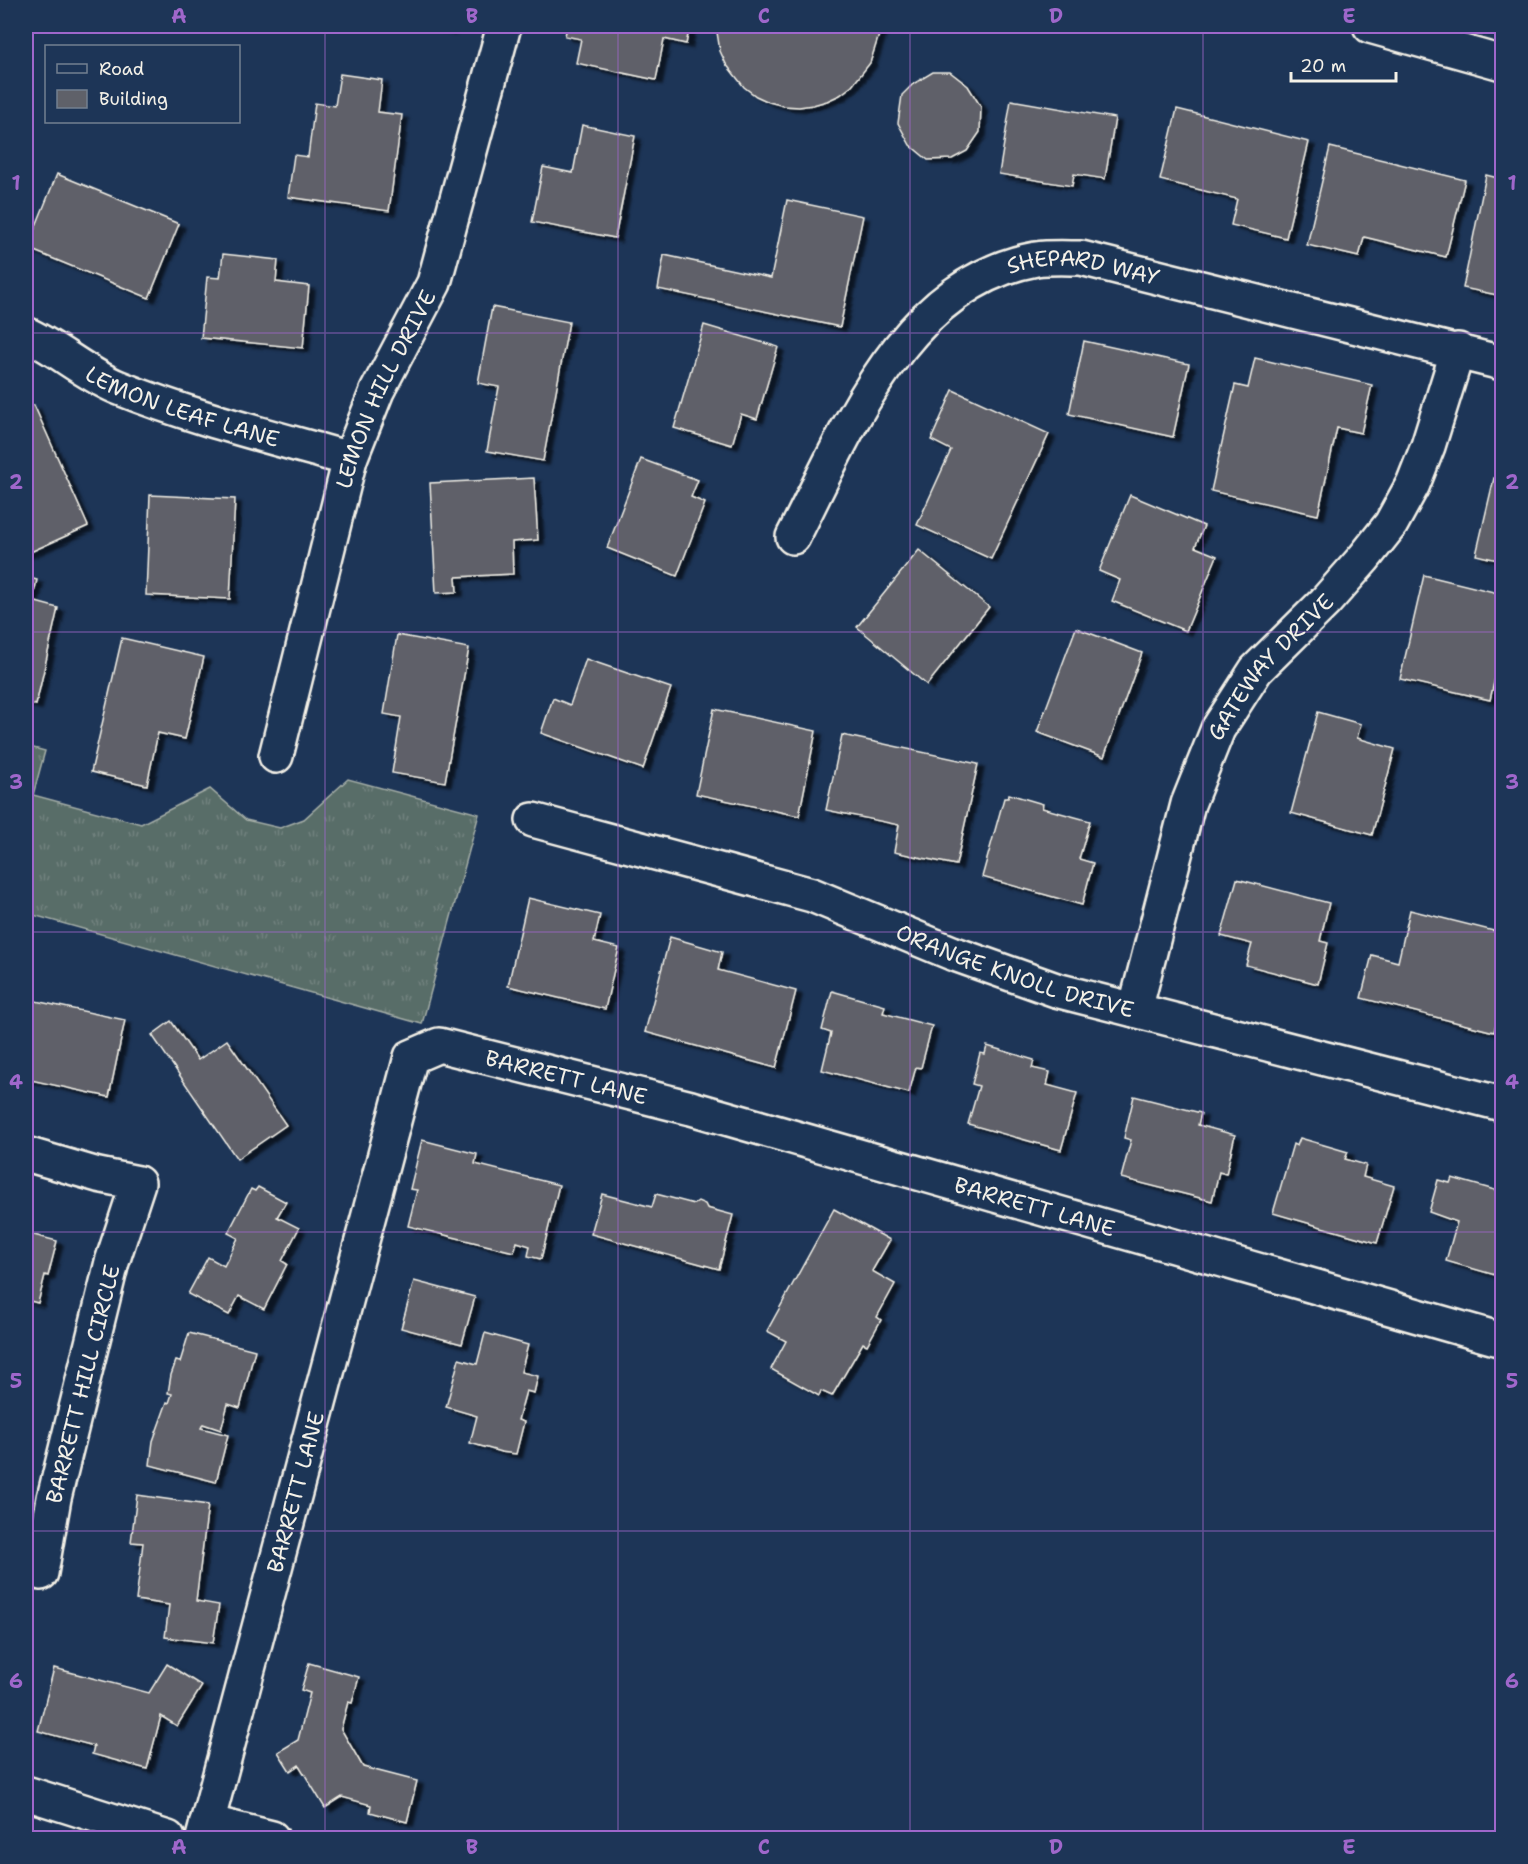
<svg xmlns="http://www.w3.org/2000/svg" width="1528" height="1864" font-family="'Shantell Sans',sans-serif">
	<defs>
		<pattern id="grass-tufts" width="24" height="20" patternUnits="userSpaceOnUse" patternTransform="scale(1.5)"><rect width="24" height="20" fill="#596d68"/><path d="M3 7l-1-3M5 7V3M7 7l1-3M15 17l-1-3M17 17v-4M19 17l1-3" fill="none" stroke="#71827e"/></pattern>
		<filter id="shadow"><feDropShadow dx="6" dy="4" stdDeviation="1.5" flood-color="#0009"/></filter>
	</defs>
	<rect width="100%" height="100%" fill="#1d3557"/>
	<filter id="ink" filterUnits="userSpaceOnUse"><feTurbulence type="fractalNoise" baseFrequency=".0167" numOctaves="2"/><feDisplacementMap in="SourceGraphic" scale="12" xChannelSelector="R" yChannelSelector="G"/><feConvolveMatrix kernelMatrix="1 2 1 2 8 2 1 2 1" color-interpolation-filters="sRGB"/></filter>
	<g filter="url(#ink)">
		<!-- grass -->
		<path fill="url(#grass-tufts)" stroke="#a6afa8" stroke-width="1.5" d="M26 746 45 751 33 795 141 824 210 789 246 820 280 828 304 819 348 779 479 814 422 1024 26 913Z"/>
		<!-- building -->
		<g fill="#5f6169" stroke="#f4f1e8" stroke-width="1.5" filter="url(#shadow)">
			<path d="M432 26H451L450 30Z"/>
			<path d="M567 26H690L686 44 664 39 656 80 576 63 581 39 565 36Z"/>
			<path d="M716 26H879V35L870 63 852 86 840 95 827 101 813 105 799 107 784 106 769 102 756 96 744 87 726 64 720 51Z"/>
			<path d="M933 72H950L968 86 981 107 980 132 967 151 952 159 928 160 910 145 898 123 902 95 913 84Z"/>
			<path d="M340 74 382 80 378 112 402 115 389 211 288 197 294 155 308 157 315 103 335 106Z"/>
			<path d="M1011 100 1115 118 1105 179 1074 174 1072 186 999 174Z"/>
			<path d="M1177 109 1309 142 1286 238 1231 225 1237 199 1160 180Z"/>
			<path d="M582 125 635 136 615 238 532 222 543 167 573 173Z"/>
			<path d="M1330 147 1465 180 1446 257 1364 237 1359 257 1307 245Z"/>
			<path d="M57 174 179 224 149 298 27 248Z"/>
			<path d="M1486 175 1502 179V296L1463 288Z"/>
			<path d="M787 200 863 216 840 327 658 289 664 255 771 278Z"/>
			<path d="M223 254 278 260 276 282 309 286 303 348 201 338 207 277 220 278Z"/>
			<path d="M492 307 569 322 543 461 487 451 499 387 478 383Z"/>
			<path d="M704 325 778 347 757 419 741 414 732 445 674 428Z"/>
			<path d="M1084 341 1189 364 1173 437 1069 414Z"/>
			<path d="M1255 358 1372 385 1361 433 1337 428 1318 515 1211 491 1235 385 1248 388Z"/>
			<path d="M953 390 1049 434 991 559 917 525 951 450 931 440Z"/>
			<path d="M34 405 88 526 26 554V408Z"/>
			<path d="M641 459 698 480 691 497 705 503 677 576 607 548Z"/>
			<path d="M534 478 538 540 512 542 513 574 456 577 457 592 436 593 430 483Z"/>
			<path d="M1494 478 1502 480V561L1476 555Z"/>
			<path d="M150 495 235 499 230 599 146 595Z"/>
			<path d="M1130 495 1204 526 1195 547 1217 556 1186 631 1112 601 1120 580 1099 571Z"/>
			<path d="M919 550 989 607 927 685 857 627Z"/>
			<path d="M1424 575 1502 594V647L1490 700 1400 679Z"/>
			<path d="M26 577 37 580 32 601 58 608 36 705 26 703Z"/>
			<path d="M1076 628 1142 653 1104 757 1037 732Z"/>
			<path d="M397 635 469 648 445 782 392 773 401 717 384 714Z"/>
			<path d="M122 638 204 657 185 739 158 733 147 785 91 772Z"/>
			<path d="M586 659 671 688 643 769 541 733 553 698 570 705Z"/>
			<path d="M714 709 816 731 799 816 696 794Z"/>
			<path d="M1318 712 1361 724 1357 738 1395 749 1372 835 1291 813Z"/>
			<path d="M842 735 978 764 956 865 894 852 899 825 826 810Z"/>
			<path d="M1009 794 1043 804 1042 808 1090 821 1079 859 1093 863 1082 905 982 877 1004 798H1008Z"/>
			<path d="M1237 879 1329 903 1320 941 1328 943 1318 984 1246 965 1252 944 1221 936Z"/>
			<path d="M528 898 600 915 594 942 619 948 605 1009 508 986Z"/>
			<path d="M1410 910 1502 933V998L1494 1032 1361 998 1372 955 1398 962Z"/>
			<path d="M670 937 722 952 718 970 796 991 776 1068 645 1032Z"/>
			<path d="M832 991 885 1006 883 1013 932 1026 921 1068 916 1067 909 1093 822 1070 831 1033 822 1030Z"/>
			<path d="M26 999 125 1020 109 1097 26 1079Z"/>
			<path d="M171 1021 198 1060 227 1040 286 1125 237 1159 152 1035Z"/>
			<path d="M987 1046 1034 1060 1032 1068 1050 1072 1047 1085 1077 1093 1061 1150 968 1124 979 1086 972 1084 980 1053 985 1054Z"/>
			<path d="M1134 1096 1201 1113 1198 1125 1235 1135 1226 1174 1219 1172 1212 1201 1121 1178 1131 1140 1124 1138Z"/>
			<path d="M1300 1138 1348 1152 1345 1159 1366 1165 1363 1177 1394 1186 1377 1243 1273 1213 1293 1144 1297 1146Z"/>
			<path d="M422 1140 477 1154 475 1164 559 1185 541 1259 528 1256 530 1246 517 1242 514 1252 408 1226 417 1190 410 1189Z"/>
			<path d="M1452 1178 1502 1192V1277L1446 1261 1457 1222 1429 1212 1438 1180 1450 1183Z"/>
			<path d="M258 1187 286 1202 277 1217 299 1228 282 1261 287 1264 264 1309 239 1296 229 1315 188 1294 208 1257 224 1266 238 1238 228 1233 251 1189 255 1191Z"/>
			<path d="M602 1194 652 1207 656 1194 694 1204 698 1201 705 1204 707 1208 733 1215 719 1269 591 1234Z"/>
			<path d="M834 1209 890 1240 872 1271 895 1284 877 1317 881 1320 867 1345 863 1343 832 1396 821 1391 819 1396 771 1369 786 1341 767 1331Z"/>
			<path d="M26 1233 57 1241 48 1276 45 1275 38 1303 26 1300Z"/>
			<path d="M414 1281 475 1297 462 1344 401 1328Z"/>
			<path d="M189 1333 255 1350 240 1408 228 1404 221 1430 203 1424 201 1428 228 1435 216 1482 150 1465 153 1441 167 1402 169 1403 172 1394 168 1393 171 1375 176 1361 180 1362Z"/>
			<path d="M485 1333 528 1345 521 1372 538 1376 534 1393 526 1391 518 1420 524 1422 516 1454 501 1452 470 1443 477 1416 446 1407 459 1359 477 1364Z"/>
			<path d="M137 1495 208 1505 196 1601 219 1605 213 1643 165 1637 169 1605 136 1600 143 1543 131 1542Z"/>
			<path d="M309 1663 359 1677 352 1703 348 1702 341 1729 363 1767 417 1781 407 1822 370 1812 371 1805 342 1797 325 1808 299 1765 290 1771 278 1752 298 1740 310 1693 301 1690Z"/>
			<path d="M167 1664 202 1686 177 1726 161 1716 147 1769 92 1754 94 1746 38 1731 54 1668 149 1693Z"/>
		</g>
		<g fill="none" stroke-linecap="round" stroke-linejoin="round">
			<!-- minor casing -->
			<g stroke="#f4f1e8" stroke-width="38">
				<g id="minor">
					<path id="s1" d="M26 334C57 348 84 373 117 387 193 418 272 437 350 459"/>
					<path id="s2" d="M793 537C847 432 903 283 1036 259 1050 257 1067 258 1081 258L1502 363"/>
					<path id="s3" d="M276 756 350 459 377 391 434 283 504 26"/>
					<path id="s4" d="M533 820 812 895 952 953 1056 990 1502 1104"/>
					<path id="s5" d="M1135 1010 1188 804 1218 729 1256 670 1325 602 1364 558 1391 524 1413 484 1428 446 1458 350"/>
					<path d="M26 1154 98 1175 138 1183 112 1262 54 1498 41 1573 26 1567"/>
					<path d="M26 1793 168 1838"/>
					<path d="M207 1822 272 1838"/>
					<path id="s6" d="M203 1838 411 1057 439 1045 691 1108 1502 1340"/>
				</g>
			</g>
			<!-- major casing -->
			<g stroke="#f4f1e8" stroke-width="38">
				<path id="major" d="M1370 26 1502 63"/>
			</g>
			<!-- minor -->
			<use href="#minor" stroke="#1d3557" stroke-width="33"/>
			<!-- major -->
			<use href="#major" stroke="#1d3557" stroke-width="33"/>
		</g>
	</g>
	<!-- grid -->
	<path fill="none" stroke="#9f67cb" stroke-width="1.5" stroke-opacity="0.55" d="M325 26V1838M618 26V1838M910 26V1838M1203 26V1838M26 333H1502M26 632H1502M26 932H1502M26 1232H1502M26 1531H1502"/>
	<g text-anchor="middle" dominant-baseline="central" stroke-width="4.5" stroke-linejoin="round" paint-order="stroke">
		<!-- street labels -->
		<g font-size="22" fill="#f4f1e8" stroke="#1d3557">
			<text stroke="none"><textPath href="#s2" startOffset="432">SHEPARD WAY</textPath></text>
			<text stroke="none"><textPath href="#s3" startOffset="384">LEMON HILL DRIVE</textPath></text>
			<text stroke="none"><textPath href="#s1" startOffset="174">LEMON LEAF LANE</textPath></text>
			<text stroke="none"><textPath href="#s5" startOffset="375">GATEWAY DRIVE</textPath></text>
			<text stroke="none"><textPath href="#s4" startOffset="506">ORANGE KNOLL DRIVE</textPath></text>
			<text stroke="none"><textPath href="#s6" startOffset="970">BARRETT LANE</textPath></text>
			<text stroke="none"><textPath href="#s6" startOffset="1456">BARRETT LANE</textPath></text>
			<text transform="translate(83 1384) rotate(-76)">BARRETT HILL CIRCLE</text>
			<text stroke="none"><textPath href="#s6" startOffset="358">BARRETT LANE</textPath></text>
		</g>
	</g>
	<!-- margin -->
	<rect width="1528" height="1864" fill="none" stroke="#1d3557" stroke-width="66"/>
	<!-- legend -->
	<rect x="45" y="45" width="195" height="78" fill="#1d3557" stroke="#738091" stroke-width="1.5"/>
	<rect x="57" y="64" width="30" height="9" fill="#1d3557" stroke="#738091" stroke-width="1.5"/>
	<text x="99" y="75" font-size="18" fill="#f4f1e8">Road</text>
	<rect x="57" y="90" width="30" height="18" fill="#5f6169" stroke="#738091" stroke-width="1.5"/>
	<text x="99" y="105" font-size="18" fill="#f4f1e8">Building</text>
	<!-- scale -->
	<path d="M1291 72v9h105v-9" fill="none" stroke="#f4f1e8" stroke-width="3"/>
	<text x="1300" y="72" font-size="18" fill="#f4f1e8" stroke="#1d3557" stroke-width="4.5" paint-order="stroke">20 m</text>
	<rect x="33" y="33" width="1462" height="1798" fill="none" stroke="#9f67cb" stroke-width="2"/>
	<g font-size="20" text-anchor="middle" font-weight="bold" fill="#9f67cb">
		<text x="179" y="23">A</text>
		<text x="472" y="23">B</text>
		<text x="764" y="23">C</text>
		<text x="1056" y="23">D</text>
		<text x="1349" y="23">E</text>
		<text x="16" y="190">1</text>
		<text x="1512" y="190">1</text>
		<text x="16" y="489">2</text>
		<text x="1512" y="489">2</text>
		<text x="16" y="789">3</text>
		<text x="1512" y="789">3</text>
		<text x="16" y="1089">4</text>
		<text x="1512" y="1089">4</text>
		<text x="16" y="1388">5</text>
		<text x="1512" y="1388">5</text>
		<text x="16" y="1688">6</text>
		<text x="1512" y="1688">6</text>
		<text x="179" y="1854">A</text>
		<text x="472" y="1854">B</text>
		<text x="764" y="1854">C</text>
		<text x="1056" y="1854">D</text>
		<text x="1349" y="1854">E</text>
	</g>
</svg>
